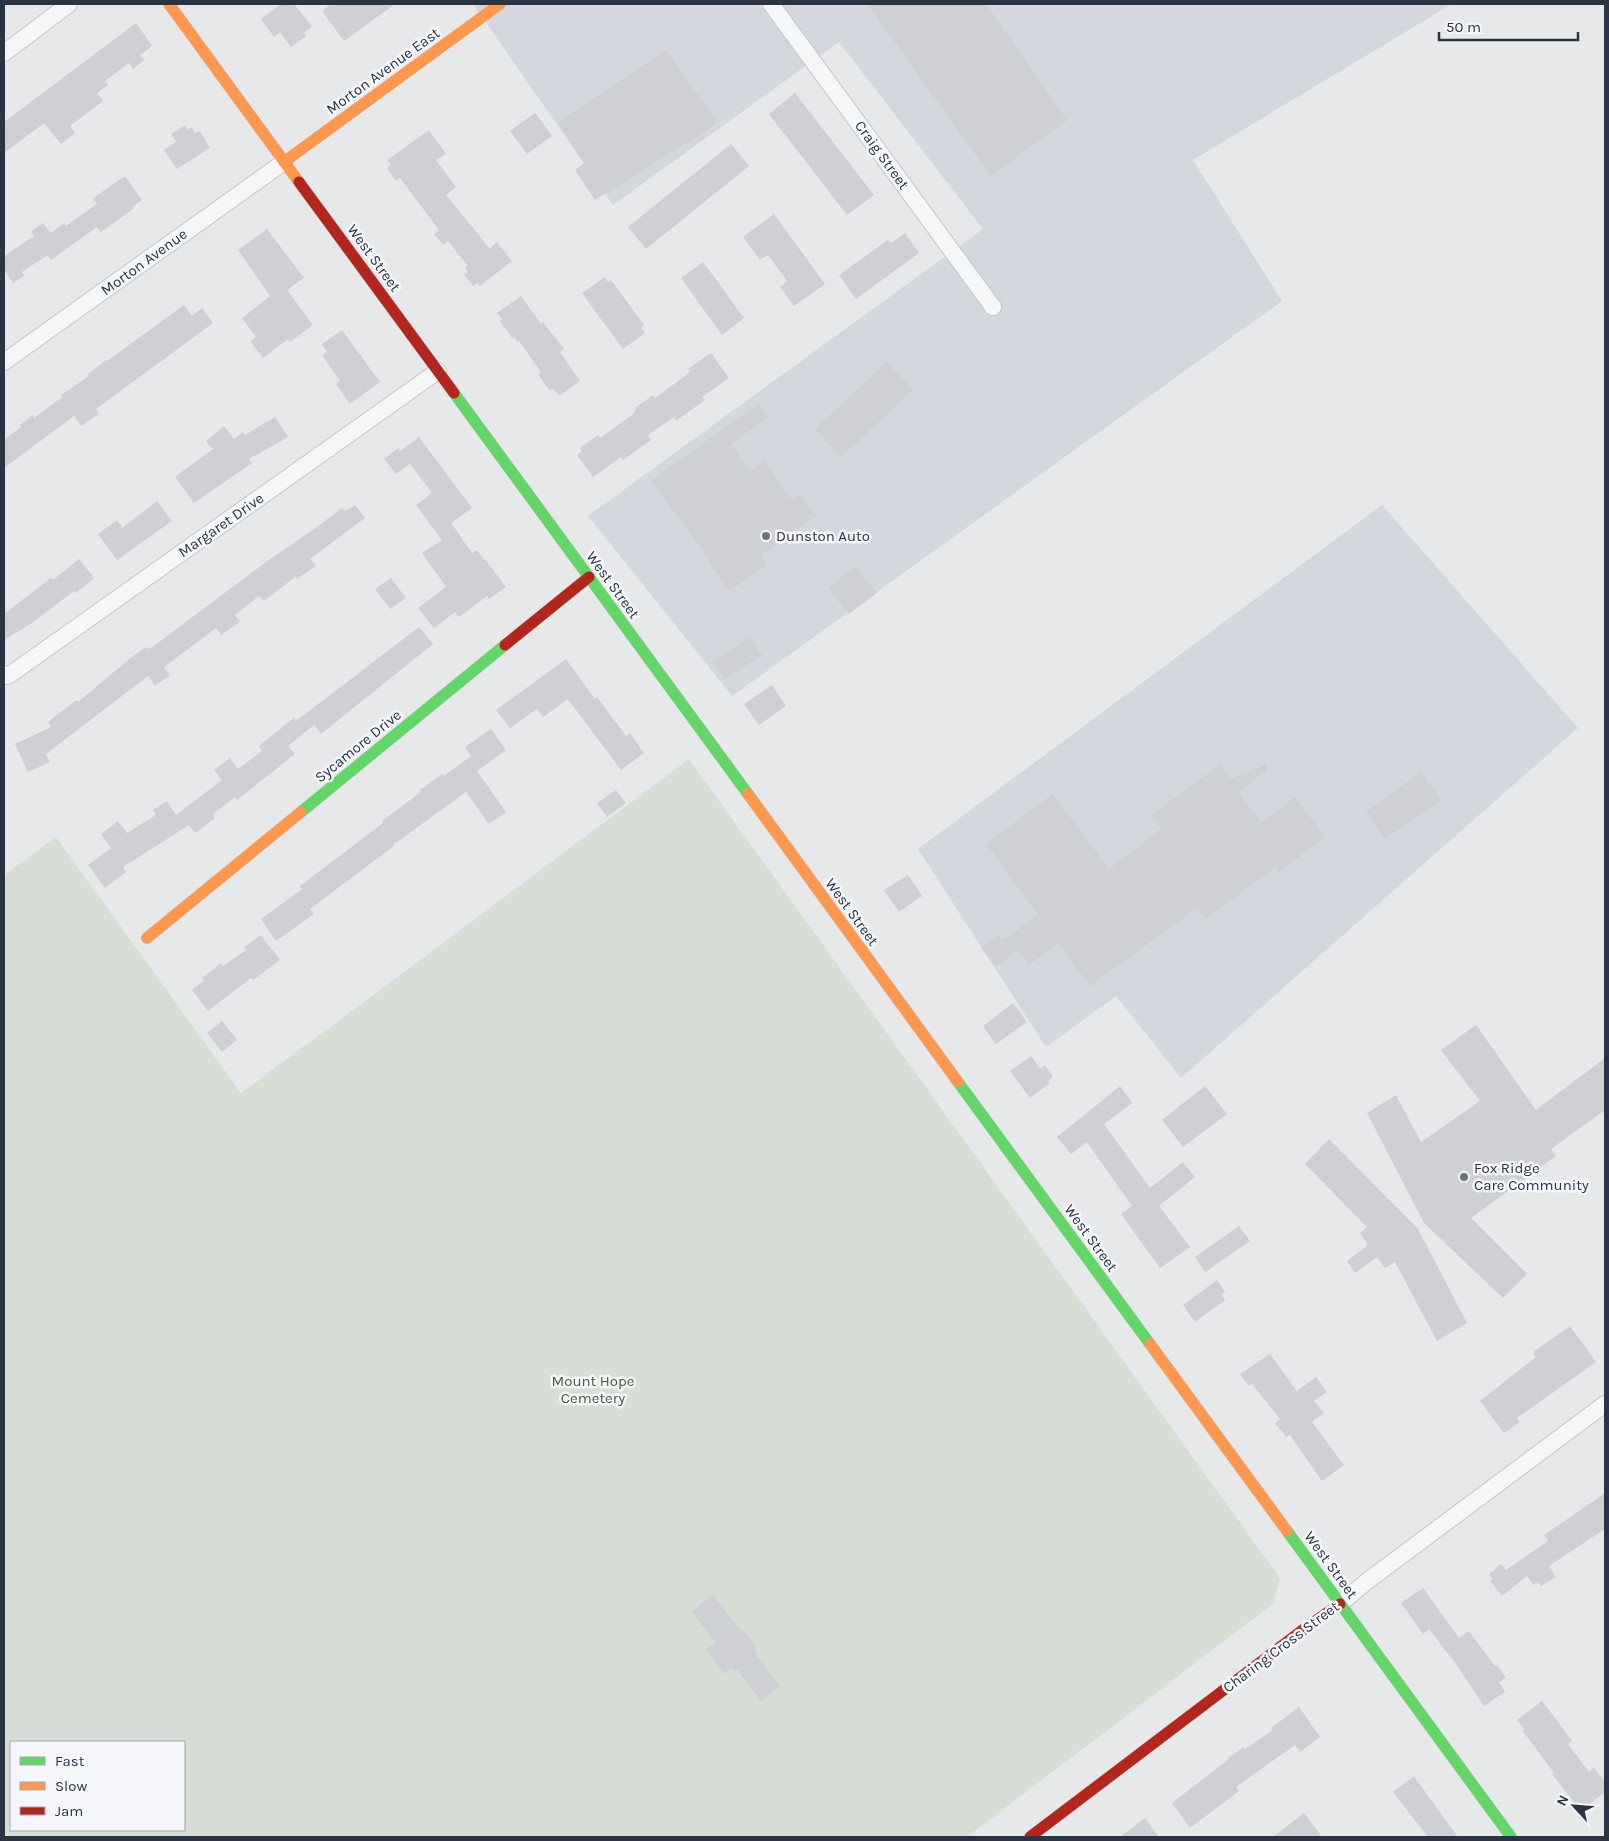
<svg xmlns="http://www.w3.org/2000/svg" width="1609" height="1841" font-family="Karla,sans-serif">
	<rect width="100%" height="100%" fill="#e6e8ea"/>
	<!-- built -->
	<g fill="#d4d7dd">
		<path d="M473 4H1452L1193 160 1282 301 732 696 588 516 983 229 839 42 613 205Z"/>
		<path d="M1382 505 1578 728 1181 1078 1116 996 1046 1047 918 849Z"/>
	</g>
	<!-- green -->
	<path fill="#d6ded6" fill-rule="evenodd" d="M689 759 1280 1578 1273 1604 967 1837H4V875L56 837 241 1093 426 956ZM11 1742H184V1830H11Z"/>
	<!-- building -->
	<g fill="#ced0d3">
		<path d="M281 4H294L312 26 304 33 306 36 291 47 280 32 274 37 261 19Z"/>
		<path d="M331 4H395L344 41 322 11Z"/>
		<path d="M867 4H986L1067 120 991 176Z"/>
		<path d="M136 23 152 46 140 55 144 60 133 69 129 63 105 81 108 85 97 93 103 101 70 126 75 133 61 144 44 123 4 153V122Z"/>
		<path d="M666 50 715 119V125L595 200 575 170 584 163 558 122Z"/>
		<path d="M795 93 874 195 847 215 769 114Z"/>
		<path d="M535 113 552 136 527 154 510 131Z"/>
		<path d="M185 125 188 130 192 127 195 133 200 131 210 148 177 169 164 150 176 142 171 134Z"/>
		<path d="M429 130 446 154 436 160 456 187 446 195 490 249 497 242 512 261 480 286 477 283 473 286 464 275 468 272 465 268 468 266 448 241 443 245 434 234 439 230 400 178 396 181 387 168 391 165 387 160Z"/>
		<path d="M731 144 749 166 646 249 628 227Z"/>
		<path d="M125 176 142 200 132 207 133 209 101 232 97 227 51 260 48 255 22 272 24 276 13 283 4 270V256L34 236 31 231 43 223 51 233 64 223 66 226 97 204 93 198Z"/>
		<path d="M774 214 825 284 794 306 780 287 787 281 768 255 760 260 743 237Z"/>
		<path d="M267 229 304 278 287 290 313 325 290 342 288 339 263 358 250 341 256 337 242 318 270 296 238 250Z"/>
		<path d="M905 233 919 253 856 299 839 275 888 240 891 243Z"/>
		<path d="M703 262 744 318 722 335 681 278Z"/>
		<path d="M605 277 608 282 611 280 644 325 641 328 645 333 623 349 582 293Z"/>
		<path d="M521 296 541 324 543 322 564 349 560 352 580 381 559 396 553 388 550 391 538 374 541 372 519 341 517 342 514 337 512 338 500 321 502 319 497 313Z"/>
		<path d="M184 305 192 316 202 308 213 323 96 409 99 414 81 426 74 416 4 468V440L21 427 20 425 33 415 34 418 62 397 61 395 89 376 87 375 106 360 107 361Z"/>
		<path d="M342 330 380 382 350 404 336 384 340 381 322 355 327 352 322 344Z"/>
		<path d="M711 353 729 378 702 397 705 400 676 421 674 417 648 435 651 440 623 460 621 457 593 477 577 455 582 451 580 448 598 435 600 438 632 415 636 410 635 408 653 395 655 398 685 376 690 371 688 369Z"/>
		<path d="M887 362 913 390 841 457 815 429Z"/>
		<path d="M758 404 768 417 731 444 750 471 764 461 792 500 800 494 816 516 761 556 767 564 730 591 708 562 710 560 651 481Z"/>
		<path d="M275 417 288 437 249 459 252 463 194 503 175 477 213 449 206 441 224 426 234 439 243 432 245 435Z"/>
		<path d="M419 437 472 508 451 523 472 553 477 550 484 560 485 559 506 587 489 599 487 596 459 617 455 612 434 628 418 608 446 587 422 553 442 540 416 505 432 493 410 464 396 474 384 459 398 448 400 451Z"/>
		<path d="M157 501 172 521 117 560 98 534 117 520 122 528Z"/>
		<path d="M355 505 365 518 310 559 316 566 297 579 295 577 264 601 259 596 235 615 240 622 221 635 216 628 164 667 170 675 155 686 148 676 46 754 50 762 28 772 15 744 51 727 48 722 76 700 78 702 133 656 146 647 148 649 151 648 266 562 317 527 342 508 345 511Z"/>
		<path d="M79 559 94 578 76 593 74 591 32 623 4 640V614L51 578 53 580Z"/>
		<path d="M856 566 877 593 849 614 828 588Z"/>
		<path d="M391 578 406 598 390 609 375 589Z"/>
		<path d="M419 627 433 644 321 734 314 725 288 746 295 754 237 800 235 797 213 814 215 818 195 833 189 825 123 867 126 872 105 888 88 865 111 848 101 834 118 821 127 833 156 815 153 810 167 801 176 815 222 780 214 770 230 758 238 769 262 751 259 746 294 718 296 721Z"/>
		<path d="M750 637 762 655 724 679 713 662Z"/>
		<path d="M566 659 595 699 597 697 626 736 630 733 644 753 621 770 568 699 543 717 537 709 510 728 496 710Z"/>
		<path d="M772 685 786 706 759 725 744 704Z"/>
		<path d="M491 729 506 750 477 771 506 812 489 824 466 792 393 845 394 846 310 909 314 914 276 941 261 919 302 889 300 886 383 823 382 821 421 792 420 790 442 774 444 776 471 756 465 747Z"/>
		<path d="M1221 764 1231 779 1265 765 1267 769 1238 792 1261 822 1295 797 1325 837 1279 872 1276 867 1205 919 1197 908 1090 986 1058 943 1029 965 1018 950 996 967 981 948 998 935 1002 941 1038 915 986 844 1053 794 1109 869 1162 829 1151 815Z"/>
		<path d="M1421 772 1441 800 1385 839 1366 812Z"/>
		<path d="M616 790 626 803 607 817 597 803Z"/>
		<path d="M908 875 922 896 899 912 884 890Z"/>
		<path d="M261 935 280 960 253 980 251 978 208 1011 192 990 204 980 202 978 221 963 223 966 246 950 244 947Z"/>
		<path d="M1013 1003 1027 1022 996 1044 983 1026Z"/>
		<path d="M222 1021 237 1040 222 1052 207 1033Z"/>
		<path d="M1476 1025 1536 1110 1605 1058V1110L1551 1149 1556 1156 1471 1218 1527 1274 1503 1298 1424 1223 1367 1113 1396 1095 1421 1142 1480 1101 1441 1050Z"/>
		<path d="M1031 1056 1040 1069 1045 1065 1053 1077 1048 1081 1050 1083 1030 1098 1010 1071Z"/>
		<path d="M1120 1086 1132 1103 1104 1124 1150 1188 1183 1162 1195 1177 1159 1206 1190 1247 1160 1268 1121 1214 1132 1206 1087 1142 1071 1154 1057 1137Z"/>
		<path d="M1205 1086 1227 1114 1183 1147 1162 1120Z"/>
		<path d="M1329 1139 1418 1229 1467 1323 1437 1341 1395 1262 1385 1268 1377 1257 1355 1273 1347 1261 1368 1245 1360 1233 1367 1227 1305 1164Z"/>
		<path d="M1239 1226 1250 1241 1205 1272 1195 1257Z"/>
		<path d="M1217 1280 1225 1292 1221 1294 1225 1300 1195 1322 1183 1305Z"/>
		<path d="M1570 1326 1596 1362 1517 1418 1520 1422 1504 1433 1480 1401 1536 1357 1533 1352Z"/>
		<path d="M1270 1354 1297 1391 1316 1377 1327 1392 1314 1401 1324 1413 1312 1422 1344 1465 1322 1481 1290 1435 1286 1437 1275 1423 1280 1419 1259 1393 1252 1384 1249 1386 1240 1374Z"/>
		<path d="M1605 1493V1529L1549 1566 1556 1577 1541 1586 1538 1582 1533 1585 1527 1576 1502 1596 1490 1581 1492 1579 1489 1574 1501 1564 1506 1570 1548 1541 1544 1535Z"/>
		<path d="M1423 1588 1459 1638 1469 1631 1495 1666 1497 1665 1506 1678 1499 1682 1505 1692 1484 1706 1456 1664 1429 1629 1423 1634 1401 1603Z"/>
		<path d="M713 1595 742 1632 744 1630 756 1646 754 1648 757 1653 756 1654 780 1686 761 1701 737 1670 735 1672 732 1668 724 1674 706 1650 716 1643 692 1611Z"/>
		<path d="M1542 1701 1572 1741 1568 1744 1589 1772 1594 1768 1605 1782V1792L1581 1811 1552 1774 1554 1773 1522 1730 1524 1729 1517 1720Z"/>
		<path d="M1299 1707 1320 1737 1300 1752 1295 1745 1236 1787 1239 1791 1190 1828 1172 1803 1229 1759 1228 1758 1244 1747 1245 1749 1273 1730 1271 1728Z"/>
		<path d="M1414 1776 1436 1807 1458 1837H1428L1393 1792Z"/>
		<path d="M1304 1813 1322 1837H1273Z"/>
		<path d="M1145 1818 1159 1837H1120Z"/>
	</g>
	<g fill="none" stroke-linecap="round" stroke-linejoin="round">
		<!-- street casing -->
		<g stroke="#c4c6c8" stroke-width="18">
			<g id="street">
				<path d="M771 4 993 307"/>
				<path d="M4 53 69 4"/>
				<path d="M4 362 284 162"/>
				<path d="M4 674 8 676 438 371"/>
				<path d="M1340 1604 1366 1582 1605 1404"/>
			</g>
		</g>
		<!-- fast casing -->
		<g stroke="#c4c6c8" stroke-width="12">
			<g id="fast">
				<path d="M454 393 748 794"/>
				<path d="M301 812 505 645"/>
				<path d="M958 1082 1150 1344"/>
				<path d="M1287 1531 1511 1837"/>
			</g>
		</g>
		<!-- slow casing -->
		<g stroke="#c4c6c8" stroke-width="12">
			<g id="slow">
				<path d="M169 4 299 182"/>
				<path d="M284 162 500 4"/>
				<path d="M748 794 958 1082"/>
				<path d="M147 938 301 812"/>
				<path d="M1150 1344 1287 1531"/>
			</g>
		</g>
		<!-- jam casing -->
		<g stroke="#c4c6c8" stroke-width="12">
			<g id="jam">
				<path d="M299 182 454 393"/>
				<path d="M505 645 589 577"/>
				<path d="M1030 1837 1308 1626 1340 1604"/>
			</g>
		</g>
		<!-- street -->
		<use href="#street" stroke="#f5f6f7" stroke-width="16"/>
		<!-- fast -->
		<use href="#fast" stroke="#63d668" stroke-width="11"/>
		<!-- slow -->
		<use href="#slow" stroke="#ff974d" stroke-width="11"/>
		<!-- jam -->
		<use href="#jam" stroke="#b3261e" stroke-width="11"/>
	</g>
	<!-- markers -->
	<g fill="#6c737f" stroke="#f4f6f9" stroke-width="2">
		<circle cx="766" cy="536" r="5"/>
		<circle cx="1464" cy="1177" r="5"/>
	</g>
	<g text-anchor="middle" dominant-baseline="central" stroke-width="5" stroke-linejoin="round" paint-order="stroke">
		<!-- street labels -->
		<g font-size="15" fill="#2b3445" stroke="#f4f6f9">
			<text transform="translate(383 71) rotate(-36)">Morton Avenue East</text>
			<text transform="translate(882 155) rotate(54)">Craig Street</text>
			<text transform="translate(374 258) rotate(54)">West Street</text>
			<text transform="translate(144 262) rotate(-36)">Morton Avenue</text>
			<text transform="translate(221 525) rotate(-35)">Margaret Drive</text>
			<text transform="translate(613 585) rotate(54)">West Street</text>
			<text transform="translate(358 746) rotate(-39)">Sycamore Drive</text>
			<text transform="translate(852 912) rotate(54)">West Street</text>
			<text transform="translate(1091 1238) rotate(54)">West Street</text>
			<text transform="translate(1331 1565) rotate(54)">West Street</text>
			<text transform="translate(1281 1647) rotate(-37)">Charing Cross Street</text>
		</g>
		<!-- poi labels -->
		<g font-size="15" fill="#2b3445" stroke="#f4f6f9" text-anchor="start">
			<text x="776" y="536">Dunston Auto</text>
			<text x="1474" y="1168">Fox Ridge<tspan x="1474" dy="17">Care Community</tspan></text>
		</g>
		<!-- park labels -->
		<g font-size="15" fill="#3f6138" stroke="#f4f6f9">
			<text x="593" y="1381">Mount Hope<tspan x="593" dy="17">Cemetery</tspan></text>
		</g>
	</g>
	<!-- border -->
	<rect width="1609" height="1841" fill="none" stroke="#2b3445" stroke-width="10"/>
	<!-- legend -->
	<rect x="10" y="1741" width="175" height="90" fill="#f4f6f9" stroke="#a4a8b1"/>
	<rect x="20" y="1757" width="25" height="8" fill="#63d668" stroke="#a4a8b1"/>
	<text x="55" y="1766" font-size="15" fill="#2b3445">Fast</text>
	<rect x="20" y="1782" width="25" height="8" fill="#ff974d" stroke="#a4a8b1"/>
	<text x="55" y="1791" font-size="15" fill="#2b3445">Slow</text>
	<rect x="20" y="1807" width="25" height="8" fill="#b3261e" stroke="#a4a8b1"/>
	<text x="55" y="1816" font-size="15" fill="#2b3445">Jam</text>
	<!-- north arrow -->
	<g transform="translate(1574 1806) rotate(296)" stroke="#f4f6f9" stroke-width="4" paint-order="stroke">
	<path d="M0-4L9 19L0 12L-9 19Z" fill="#2b3445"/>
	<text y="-8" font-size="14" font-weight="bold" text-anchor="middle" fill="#2b3445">N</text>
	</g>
	<!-- scale -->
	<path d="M1439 32v8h139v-8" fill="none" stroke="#2b3445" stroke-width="2.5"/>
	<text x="1446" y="32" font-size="15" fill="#2b3445" stroke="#f4f6f9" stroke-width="4" paint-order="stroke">50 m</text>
</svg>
